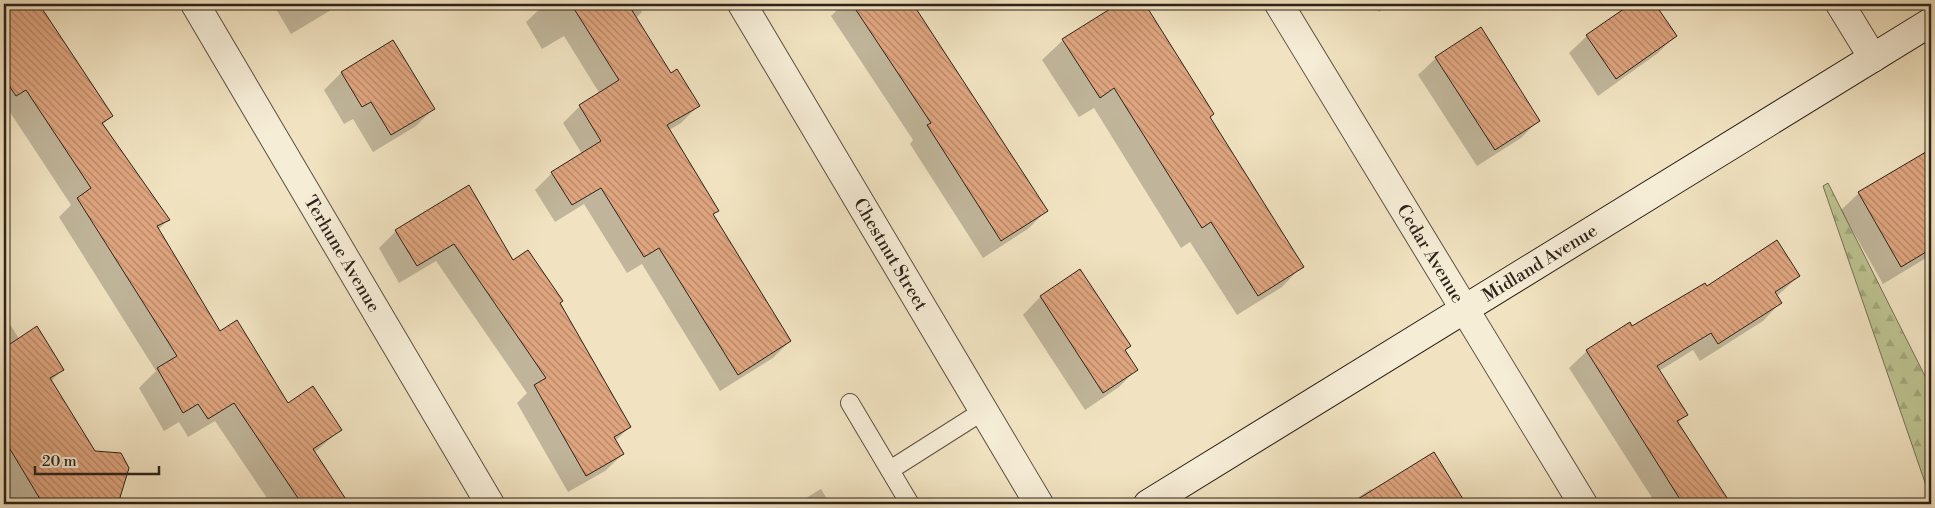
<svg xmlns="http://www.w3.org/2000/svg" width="1935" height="508" font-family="'Libre Bodoni',serif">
	<defs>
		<pattern id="forest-firs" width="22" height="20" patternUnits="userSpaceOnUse" patternTransform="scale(1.25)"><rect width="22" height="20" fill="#bdc391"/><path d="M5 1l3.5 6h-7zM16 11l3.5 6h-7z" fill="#a3a77c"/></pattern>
		<pattern id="building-back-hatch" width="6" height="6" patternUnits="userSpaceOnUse" patternTransform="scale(1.25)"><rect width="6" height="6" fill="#dfa57f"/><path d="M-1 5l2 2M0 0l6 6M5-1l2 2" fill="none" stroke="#b58667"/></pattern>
	</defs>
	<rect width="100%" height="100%" fill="#f1e3c1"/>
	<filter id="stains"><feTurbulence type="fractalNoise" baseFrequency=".004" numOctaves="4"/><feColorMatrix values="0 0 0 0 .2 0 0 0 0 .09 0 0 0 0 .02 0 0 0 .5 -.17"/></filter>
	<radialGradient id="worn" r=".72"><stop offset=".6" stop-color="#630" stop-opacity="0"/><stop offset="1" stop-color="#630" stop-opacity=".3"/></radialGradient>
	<!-- forest -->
	<path fill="url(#forest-firs)" stroke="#757256" d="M1828 183 1931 388V500L1823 186Z"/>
	<!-- shadow -->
	<g fill="#0003">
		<path d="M4 4H37L60 40 112 116 102 125 168 220 158 230 219 332 287 405 340 430 314 453 347 504H271L215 421 188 437 179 422 164 431 139 388 156 371 59 217 71 205 4 103Z"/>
		<path d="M273 4H341L291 34Z"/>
		<path d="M545 4H637L642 12 636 18 670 74 698 106 681 123 669 130 717 210 712 215 790 341 773 358 720 391 642 264 627 273 584 204 555 222 535 190 552 173 582 154 563 123 580 106 600 94 564 36 542 49 526 22Z"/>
		<path d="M843 4H911L1046 211 1029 228 983 258 910 144 913 140 831 16Z"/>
		<path d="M1120 4H1143L1213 114 1209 118 1302 266 1282 287 1237 315 1190 242 1181 248 1094 108 1079 117 1042 60 1063 40Z"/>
		<path d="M1374 4H1391L1379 12Z"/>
		<path d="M1633 4H1653L1675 36 1658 53 1598 96 1569 53 1587 36Z"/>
		<path d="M1436 58 1539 120 1521 138 1477 166 1418 75Z"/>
		<path d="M341 73 433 109 416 126 373 152 353 119 344 124 324 90Z"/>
		<path d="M1931 146V255L1883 284 1841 210 1859 193 1914 161Z"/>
		<path d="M469 187 513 262 559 304 630 427 615 441 623 454 605 471 568 492 517 403 527 393 436 261 399 283 379 248 396 231Z"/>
		<path d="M1080 271 1129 346 1124 351 1136 370 1119 387 1085 410 1023 315 1040 297Z"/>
		<path d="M1799 276 1776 297 1780 303 1763 321 1700 361 1693 350 1659 371 1686 415 1677 424 1729 504H1656L1569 368 1587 351 1707 287Z"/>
		<path d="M4 314 19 339 62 370 51 381 125 504H10L4 494Z"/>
		<path d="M1434 454 1464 504H1348L1371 489 1373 492Z"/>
		<path d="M821 489 830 504H796Z"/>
	</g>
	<!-- building -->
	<g fill="url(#building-back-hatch)" stroke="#2d221a">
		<path d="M4 4H39L113 116 102 123 170 220 157 226 220 331 237 320 288 403 313 386 342 430 313 449 349 504H302L234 403 208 419 198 404 183 413 157 368 177 356 77 198 91 188 26 90 16 96 4 78Z"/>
		<path d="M571 4H628L671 73 677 69 700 106 667 125 719 211 713 214 791 341 738 375 659 248 644 257 601 188 572 205 551 172 601 141 579 105 619 80Z"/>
		<path d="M852 4H913L1048 211 1001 241 927 125 931 123Z"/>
		<path d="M1118 4H1145L1214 114 1210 117 1304 267 1258 296 1211 222 1202 228 1114 88 1100 98 1062 39Z"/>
		<path d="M1631 4H1655L1677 36 1616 79 1586 35Z"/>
		<path d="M1481 27 1540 121 1495 150 1435 57Z"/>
		<path d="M393 40 435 109 391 135 371 102 362 107 341 72Z"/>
		<path d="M1931 149V249L1901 267 1858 192Z"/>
		<path d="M469 185 513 260 528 250 563 301 560 303 631 427 614 437 624 454 586 476 534 385 546 378 454 244 417 266 395 230Z"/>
		<path d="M1777 240 1800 276 1775 292 1782 303 1718 344 1711 333 1657 366 1688 415 1677 421 1731 504H1683L1586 350 1630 322 1632 326 1705 283 1707 286Z"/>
		<path d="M1080 269 1131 346 1125 350 1138 370 1103 393 1040 296Z"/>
		<path d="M37 326 64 370 50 378 95 451 121 453 129 468 118 504H43L4 439V348Z"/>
		<path d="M1434 452 1466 504H1350Z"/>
	</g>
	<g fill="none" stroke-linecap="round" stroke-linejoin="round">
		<!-- lane casing -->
		<g stroke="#5e5244" stroke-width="20">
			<g id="lane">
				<path d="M850 403 910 504"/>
				<path d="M890 470 983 411"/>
			</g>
		</g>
		<!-- street casing -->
		<g stroke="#5e5244" stroke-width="30">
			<g id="street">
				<path id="s1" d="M195 4 490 504"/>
				<path id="s2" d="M742 4 1039 504"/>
				<path id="s3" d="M1279 4 1583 504"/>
				<path d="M1840 4 1873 58"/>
			</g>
		</g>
		<!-- secondary casing -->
		<g stroke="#2d221a" stroke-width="30">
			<g id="secondary">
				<path id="s4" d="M1148 504 1931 22"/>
			</g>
		</g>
		<!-- lane -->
		<use href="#lane" stroke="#f6edd7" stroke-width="18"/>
		<!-- street -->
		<use href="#street" stroke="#f6edd7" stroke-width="28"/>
		<!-- secondary -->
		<use href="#secondary" stroke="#f6edd7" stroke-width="28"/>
	</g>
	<g text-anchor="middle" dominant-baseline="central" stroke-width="4.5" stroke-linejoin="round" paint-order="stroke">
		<!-- street labels -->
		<g font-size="18" fill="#2d221a" stroke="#f6edd7">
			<text stroke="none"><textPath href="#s1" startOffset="290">Terhune Avenue</textPath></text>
			<text stroke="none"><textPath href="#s2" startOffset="291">Chestnut Street</textPath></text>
			<text stroke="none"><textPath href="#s3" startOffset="292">Cedar Avenue</textPath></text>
			<text stroke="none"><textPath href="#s4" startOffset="460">Midland Avenue</textPath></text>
		</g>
	</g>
	<!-- margin -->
	<rect width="1935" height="508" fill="none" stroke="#f1e3c1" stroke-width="20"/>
	<rect x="5" y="5" width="1925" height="498" fill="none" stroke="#2d221a" stroke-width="2.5"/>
	<rect x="10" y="10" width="1915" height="488" fill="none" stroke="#2d221a"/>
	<!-- scale -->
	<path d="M35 466v8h124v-8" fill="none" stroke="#2d221a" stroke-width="2.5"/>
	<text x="42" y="466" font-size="15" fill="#2d221a" stroke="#f6edd7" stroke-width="4" paint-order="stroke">20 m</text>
	<rect width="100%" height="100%" filter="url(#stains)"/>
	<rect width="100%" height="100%" fill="url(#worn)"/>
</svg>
